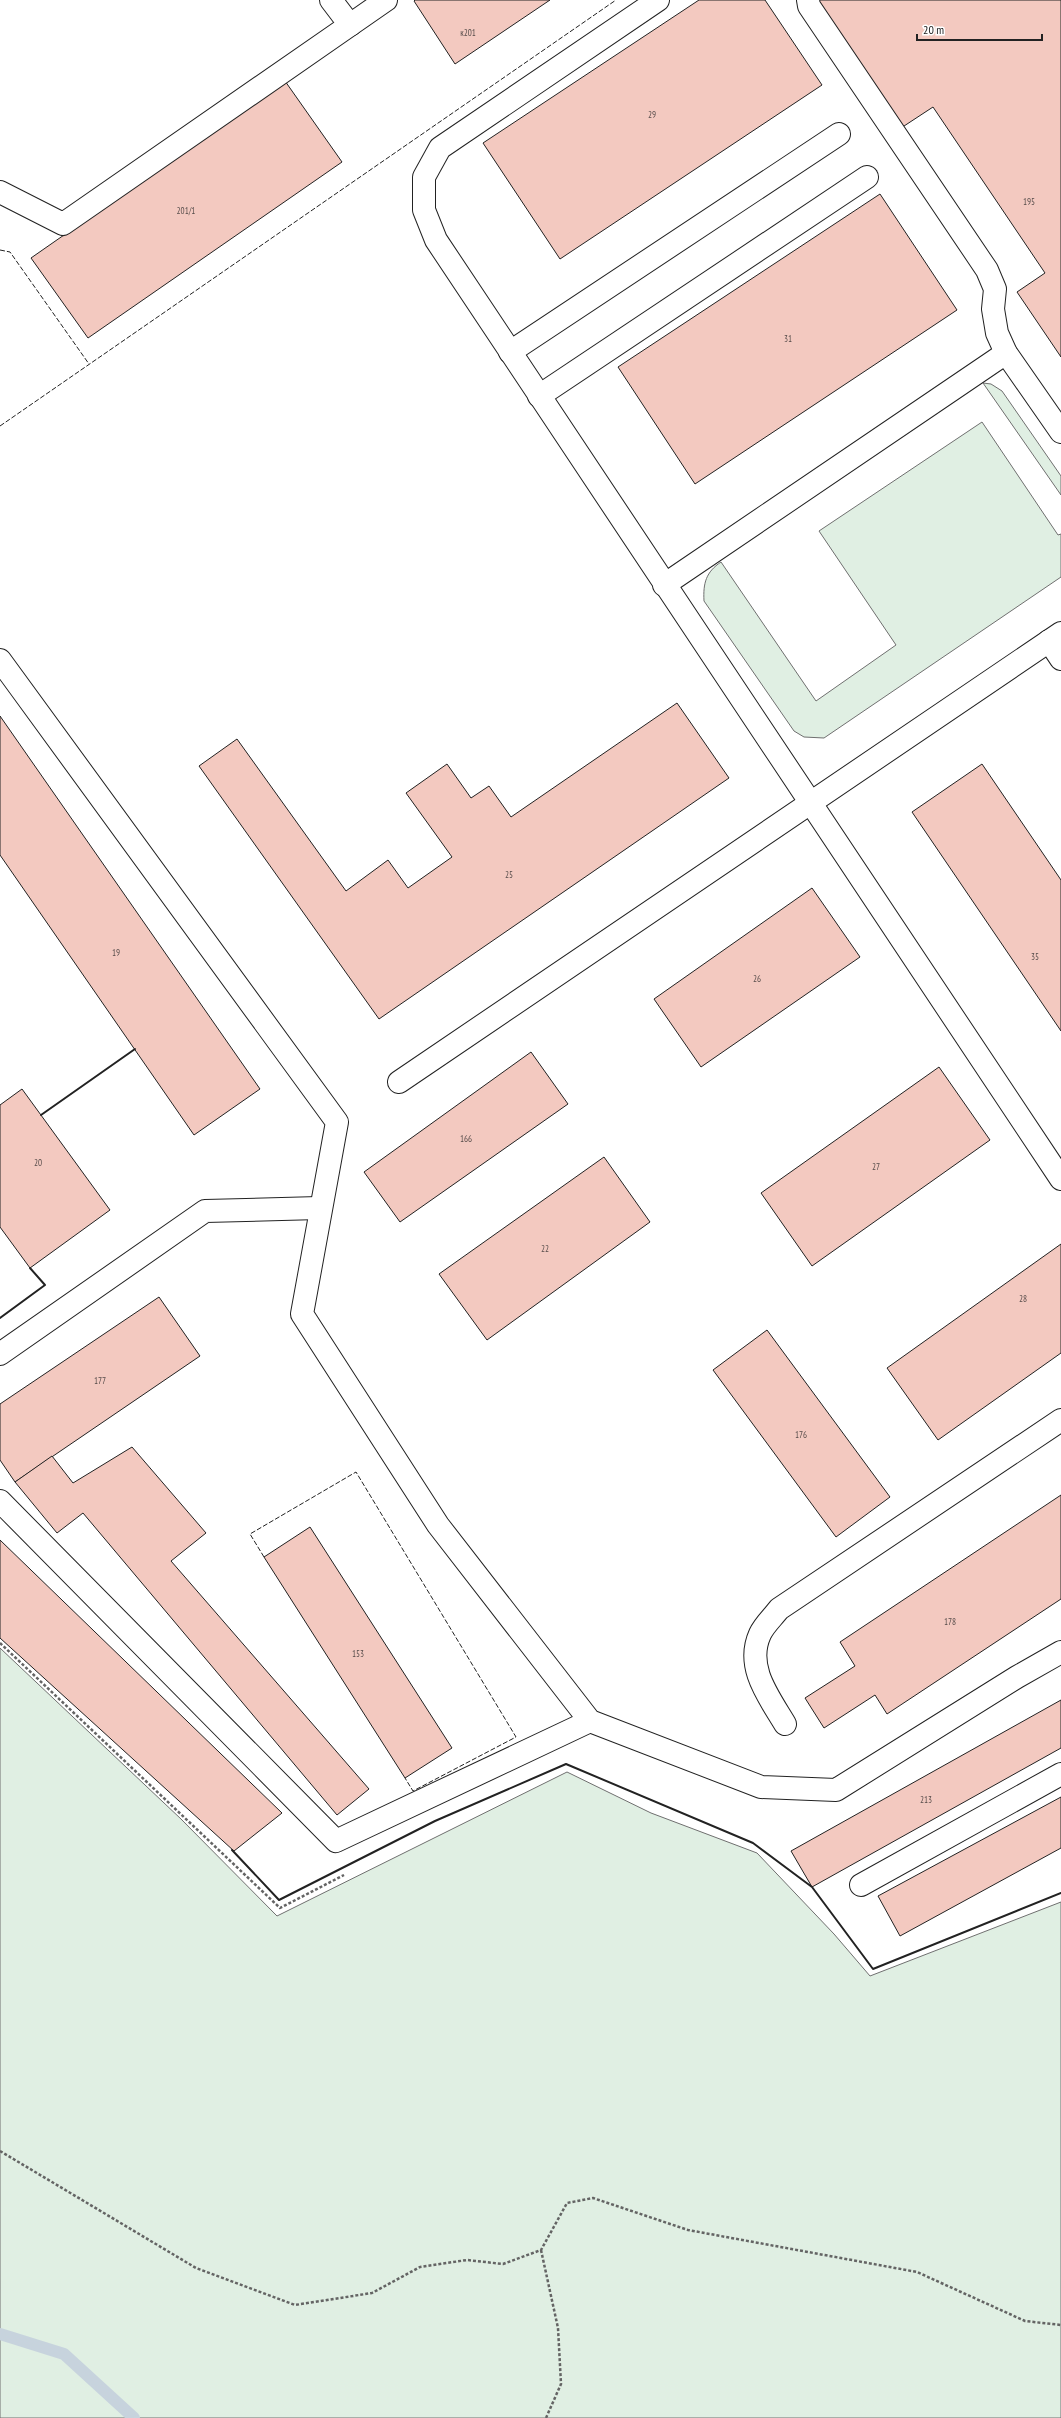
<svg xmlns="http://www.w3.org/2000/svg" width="1061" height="2418" font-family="'PT Sans Narrow',sans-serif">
	<rect width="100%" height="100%" fill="#fff"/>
	<!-- green -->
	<g fill="#e0efe3" stroke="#6f6f6f">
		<path d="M983 383 991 384 1002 391 1061 476V495Z"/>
		<path d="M982 422 1058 535 1061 534V577L824 738 804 737 794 731 704 601C703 583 706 572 721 562L816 701 896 645 819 531Z"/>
		<path d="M0 1648 181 1819 277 1916 567 1772 651 1813 757 1853 834 1934 870 1976 1061 1902V2418H0Z"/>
	</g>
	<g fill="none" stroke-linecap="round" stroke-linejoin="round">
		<!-- stream -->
		<path stroke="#c7d3dd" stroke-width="12" d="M0 2334 64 2354 134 2418"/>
	</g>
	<!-- building -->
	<g fill="#f3c9c0" stroke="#222">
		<path d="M415 0H550L455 64 414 1Z"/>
		<path d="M699 0H765L822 85 560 259 483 143Z"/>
		<path d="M814 0H1061V357L1017 292 1045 273 933 107 901 128Z"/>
		<path d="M285 81 342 162 88 338 31 258Z"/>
		<path d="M880 194 957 310 695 484 618 367Z"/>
		<path d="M677 703 729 778 379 1019 199 766 237 739 346 891 388 860 408 888 452 857 406 793 447 764 471 798 489 786 511 817Z"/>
		<path d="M0 716 260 1089 194 1135 0 855Z"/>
		<path d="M982 764 1061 880V1031L912 812Z"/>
		<path d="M812 888 860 957 701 1067 654 999Z"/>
		<path d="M531 1052 568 1104 400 1222 364 1172Z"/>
		<path d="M939 1067 990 1140 812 1266 761 1193Z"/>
		<path d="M22 1089 110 1210 30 1268 0 1227V1105Z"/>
		<path d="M604 1157 650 1222 487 1340 439 1274Z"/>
		<path d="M1061 1244V1353L938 1440 887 1368Z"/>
		<path d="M159 1297 200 1356 15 1482 0 1460V1404Z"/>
		<path d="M767 1330 890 1497 836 1537 713 1370Z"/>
		<path d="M132 1447 206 1533 171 1561 369 1789 337 1815 83 1513 57 1533 15 1482 52 1456 73 1483Z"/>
		<path d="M1061 1495V1599L887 1714 875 1695 824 1728 805 1698 855 1666 840 1642Z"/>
		<path d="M310 1527 452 1748 405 1778 264 1557Z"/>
		<path d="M0 1540 282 1813 234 1851 0 1638Z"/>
		<path d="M1061 1700V1748L812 1887 791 1851Z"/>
		<path d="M1061 1797V1848L900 1936 878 1896Z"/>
	</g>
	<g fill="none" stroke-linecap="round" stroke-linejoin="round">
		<!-- minor casing -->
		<g stroke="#222" stroke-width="24">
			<g id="minor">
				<path d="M658 0 440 148 424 177V210L436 240 1061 1179"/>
				<path d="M808 0 809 6 987 270 995 289 993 309 997 333 1006 353 1061 432"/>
				<path d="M350 25 386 0"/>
				<path d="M0 192 63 224 350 25 331 0"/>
				<path d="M510 352 839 134"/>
				<path d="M539 396 867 177"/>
				<path d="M664 585 1006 353"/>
				<path d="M1049 641 1061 659"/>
				<path d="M0 660 337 1122 302 1314 438 1525 590 1721 761 1787 836 1790 1017 1677 1061 1652"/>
				<path d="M399 1082 1061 633"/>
				<path d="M0 1354 205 1211 319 1208"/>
				<path d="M0 1501 336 1841 590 1721"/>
				<path d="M785 1724C769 1697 745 1667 760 1634 764 1625 773 1617 779 1609L1061 1420"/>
				<path d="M861 1885 1061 1774"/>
			</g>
		</g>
		<!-- path -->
		<g stroke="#646464" stroke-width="2.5" stroke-dasharray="3 2" stroke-linecap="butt">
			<path d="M0 1643 280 1908 344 1875"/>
			<path d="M0 2151 196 2268 295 2305 372 2293 420 2267 467 2260 503 2264 541 2250 567 2203 593 2198 688 2230 917 2272 1025 2321 1061 2325"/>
			<path d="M541 2250 558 2328 561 2384 546 2418"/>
		</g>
		<!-- minor -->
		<use href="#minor" stroke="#fff" stroke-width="22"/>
		<!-- fence -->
		<g stroke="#222" stroke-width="1" stroke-dasharray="5 2" stroke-linecap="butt">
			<path d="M0 250 10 252 89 364"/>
			<path d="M0 426 616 0"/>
			<path d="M264 1557 250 1534 356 1472 516 1737 413 1791 405 1778"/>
		</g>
		<!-- wall -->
		<g stroke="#222" stroke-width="2">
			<path d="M41 1115 135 1049"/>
			<path d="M0 1318 45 1285 30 1268"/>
			<path d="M232 1850 279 1900 435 1821 566 1764 753 1843 812 1887 873 1969 1061 1893"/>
		</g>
	</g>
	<g text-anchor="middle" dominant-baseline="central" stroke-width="3" stroke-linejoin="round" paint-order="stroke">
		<!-- number labels -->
		<g font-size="9" fill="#564c4a">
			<text x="468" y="32">к201</text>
			<text x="652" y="114">29</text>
			<text x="1029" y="201">195</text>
			<text x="186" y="210">201/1</text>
			<text x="788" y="338">31</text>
			<text x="509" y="874">25</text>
			<text x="116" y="952">19</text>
			<text x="1035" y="956">35</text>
			<text x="757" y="978">26</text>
			<text x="466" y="1138">166</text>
			<text x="38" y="1162">20</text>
			<text x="876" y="1166">27</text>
			<text x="545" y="1248">22</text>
			<text x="1023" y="1298">28</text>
			<text x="100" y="1380">177</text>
			<text x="801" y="1434">176</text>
			<text x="950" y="1621">178</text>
			<text x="358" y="1653">153</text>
			<text x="926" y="1799">213</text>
		</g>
	</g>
	<!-- scale -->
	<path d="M917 34v6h125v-6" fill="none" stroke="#222222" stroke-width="2"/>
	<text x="923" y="34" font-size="12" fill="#222222" stroke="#ffffff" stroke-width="3" paint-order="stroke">20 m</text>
</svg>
